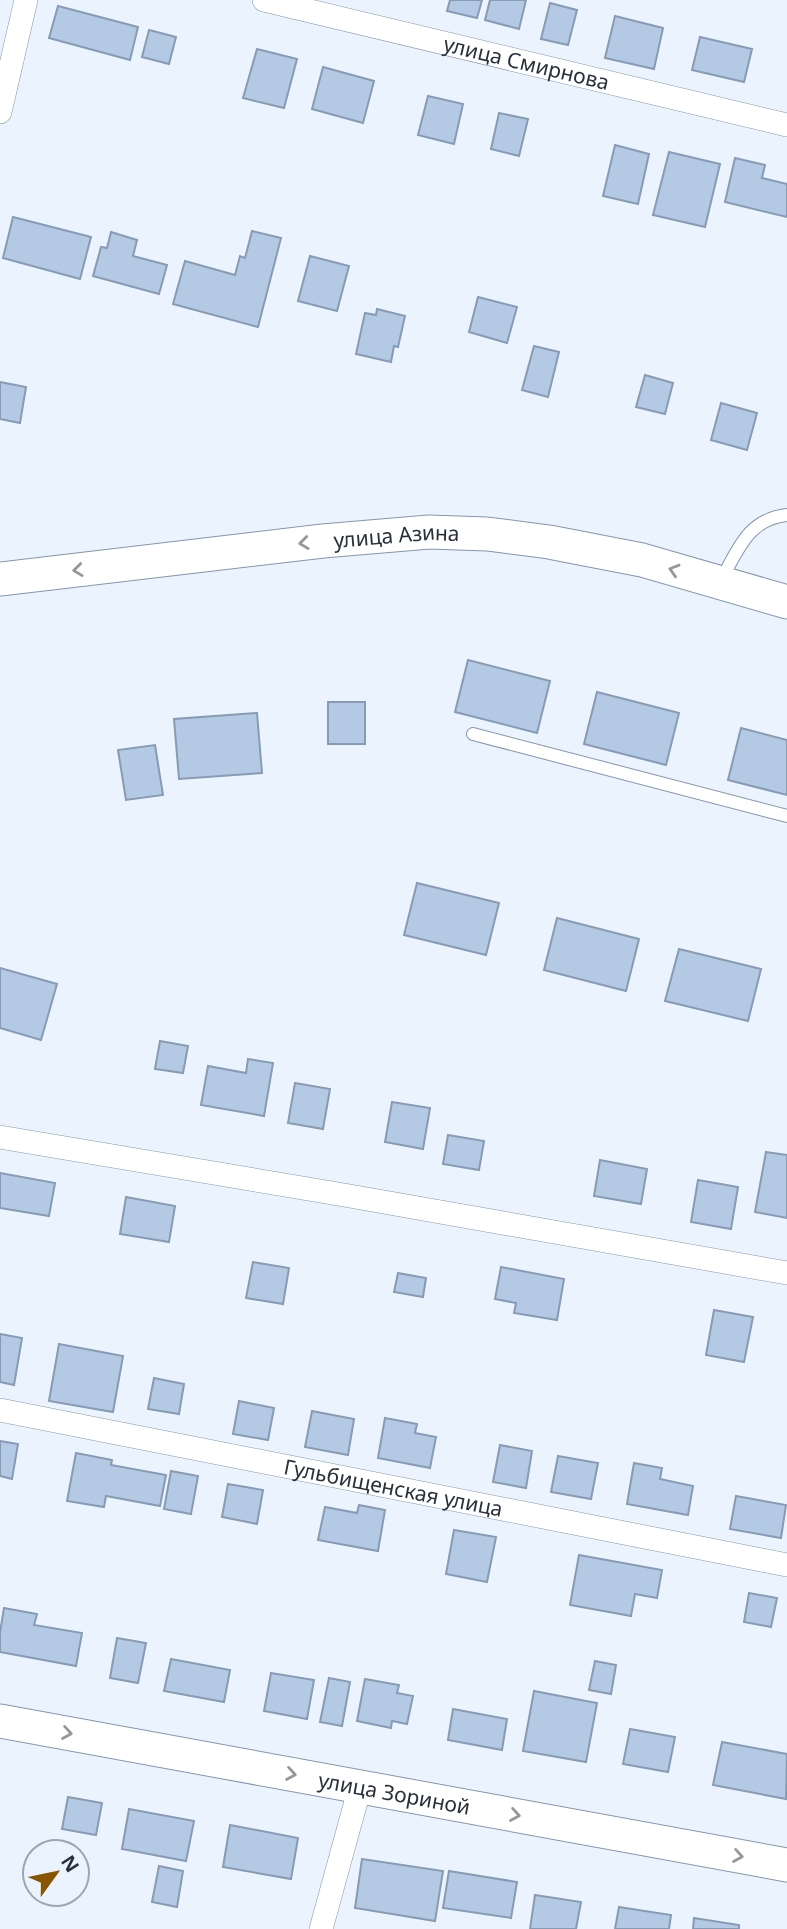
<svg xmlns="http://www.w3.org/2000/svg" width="787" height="1929" font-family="'Noto Sans',sans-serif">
	<rect width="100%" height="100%" fill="#ebf4fe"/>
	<!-- building -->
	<g fill="#b4c9e3" stroke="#879bb4" stroke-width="2">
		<path d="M450 0H482L477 18 447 11Z"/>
		<path d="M490 0H526L519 29 485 20Z"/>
		<path d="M550 3 577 10 568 45 541 39Z"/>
		<path d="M58 6 138 27 130 60 49 38Z"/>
		<path d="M615 16 663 28 654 69 605 58Z"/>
		<path d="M149 30 176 37 169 64 142 57Z"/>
		<path d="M700 37 752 49 744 82 692 70Z"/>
		<path d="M257 49 297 59 284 108 243 98Z"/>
		<path d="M323 67 374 81 363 123 312 109Z"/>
		<path d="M428 96 463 104 454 144 418 135Z"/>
		<path d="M499 113 528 119 519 156 491 149Z"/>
		<path d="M615 145 649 154 638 204 603 196Z"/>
		<path d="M669 152 720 164 705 227 653 215Z"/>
		<path d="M735 158 765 165 762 178 787 184V217L725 202Z"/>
		<path d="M13 217 91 237 80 279 3 258Z"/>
		<path d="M252 231 281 238 258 327 173 304 185 261 235 275 240 256 245 258Z"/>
		<path d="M111 232 137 240 133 256 167 265 159 294 93 276 101 247 107 248Z"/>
		<path d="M310 256 349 266 337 311 298 301Z"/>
		<path d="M478 297 517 307 507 343 469 332Z"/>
		<path d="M377 309 405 316 398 347 394 346 391 362 356 354 365 313 376 315Z"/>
		<path d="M534 346 559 352 548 397 522 390Z"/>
		<path d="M645 375 673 383 665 414 636 407Z"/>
		<path d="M0 382 26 387 20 423 0 419Z"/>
		<path d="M721 403 757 413 747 450 711 440Z"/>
		<path d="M468 660 550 681 537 733 455 712Z"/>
		<path d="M597 692 679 713 666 765 584 744Z"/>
		<rect x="328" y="702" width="37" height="42"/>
		<path d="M257 713 262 773 179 779 174 719Z"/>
		<path d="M741 728 787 740V795L728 780Z"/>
		<path d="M155 745 163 795 126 800 118 750Z"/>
		<path d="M417 883 499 903 486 955 404 935Z"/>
		<path d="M557 918 639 939 626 991 544 970Z"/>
		<path d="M679 949 761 969 748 1021 665 1001Z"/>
		<path d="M0 968 57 984 41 1040 0 1028Z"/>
		<path d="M160 1041 188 1046 183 1073 155 1069Z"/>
		<path d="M248 1059 273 1063 264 1116 201 1105 208 1066 246 1073Z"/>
		<path d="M295 1083 330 1089 323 1129 288 1123Z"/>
		<path d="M392 1102 430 1108 423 1149 385 1142Z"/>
		<path d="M448 1135 484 1141 479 1170 443 1164Z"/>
		<path d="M766 1152 787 1155V1218L755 1212Z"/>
		<path d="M600 1160 647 1169 641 1204 594 1196Z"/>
		<path d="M0 1173 55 1183 49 1216 0 1208Z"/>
		<path d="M698 1180 738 1187 731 1229 691 1222Z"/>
		<path d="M126 1197 175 1206 169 1242 120 1234Z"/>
		<path d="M253 1262 289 1268 283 1304 246 1298Z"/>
		<path d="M501 1267 564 1279 557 1320 514 1313 516 1303 495 1299Z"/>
		<path d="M398 1273 426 1278 423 1297 394 1292Z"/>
		<path d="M714 1310 753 1317 744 1362 706 1355Z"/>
		<path d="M0 1334 22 1338 14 1385 0 1382Z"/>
		<path d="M59 1344 123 1356 113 1412 49 1401Z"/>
		<path d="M154 1378 184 1384 179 1414 148 1409Z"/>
		<path d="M239 1401 274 1408 268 1440 233 1434Z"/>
		<path d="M312 1411 354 1419 348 1455 305 1447Z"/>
		<path d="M385 1418 417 1424 415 1433 436 1437 430 1468 378 1458Z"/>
		<path d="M0 1441 18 1444 12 1479 0 1476Z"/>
		<path d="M500 1445 532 1451 526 1488 493 1482Z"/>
		<path d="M76 1453 112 1460 111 1465 166 1475 160 1506 106 1496 104 1507 67 1501Z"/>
		<path d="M558 1456 598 1463 591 1499 551 1492Z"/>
		<path d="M634 1463 662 1468 660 1479 693 1486 688 1515 627 1504Z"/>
		<path d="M171 1471 198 1476 191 1514 164 1509Z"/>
		<path d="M228 1484 263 1490 257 1524 222 1517Z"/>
		<path d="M736 1496 786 1505 781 1538 730 1529Z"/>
		<path d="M359 1505 385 1510 378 1551 318 1540 325 1507 357 1513Z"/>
		<path d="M454 1530 496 1537 487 1582 446 1574Z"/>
		<path d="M579 1555 662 1570 657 1598 635 1594 631 1616 570 1605Z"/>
		<path d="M749 1593 777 1598 771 1627 744 1622Z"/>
		<path d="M4 1608 37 1614 34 1625 82 1633 76 1666 0 1652V1632Z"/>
		<path d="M117 1638 146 1643 138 1683 110 1678Z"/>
		<path d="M171 1659 230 1670 224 1702 164 1691Z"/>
		<path d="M595 1661 616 1665 611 1694 589 1690Z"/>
		<path d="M271 1673 314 1680 307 1719 264 1711Z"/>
		<path d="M329 1678 350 1682 342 1726 320 1722Z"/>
		<path d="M365 1679 399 1685 397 1693 413 1696 407 1724 392 1721 391 1728 357 1721Z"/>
		<path d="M534 1691 597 1703 586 1762 523 1751Z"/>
		<path d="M453 1709 507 1719 502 1750 448 1740Z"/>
		<path d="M630 1729 675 1737 668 1772 623 1764Z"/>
		<path d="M722 1742 787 1754 786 1799 713 1785Z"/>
		<path d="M68 1797 102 1803 96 1835 62 1829Z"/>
		<path d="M129 1809 194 1821 186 1861 122 1849Z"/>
		<path d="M230 1825 298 1838 291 1879 223 1867Z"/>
		<path d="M362 1859 443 1871 435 1921 355 1908Z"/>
		<path d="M159 1866 183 1871 177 1907 152 1902Z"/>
		<path d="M449 1871 517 1882 511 1918 443 1908Z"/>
		<path d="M535 1895 581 1902 576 1929H530Z"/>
		<path d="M619 1907 671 1915 669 1929H615Z"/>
		<path d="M694 1918 739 1925V1929H693Z"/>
	</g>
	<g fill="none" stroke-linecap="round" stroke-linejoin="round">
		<!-- lane casing -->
		<g stroke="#8397af" stroke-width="14">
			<g id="lane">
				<path d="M721 580C738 550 748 519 787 515"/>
				<path d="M473 734 787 816"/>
			</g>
		</g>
		<!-- street casing -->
		<g stroke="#8397af" stroke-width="24">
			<g id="street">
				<path id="s1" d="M264 0 787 125"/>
				<path d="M0 112 26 0"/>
				<path d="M0 1137 344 1195 787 1273"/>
				<path id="s2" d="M0 1410 787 1565"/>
				<path d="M321 1929 360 1787"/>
			</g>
		</g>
		<!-- secondary casing -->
		<g stroke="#8397af" stroke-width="35">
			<g id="secondary">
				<path id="s3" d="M0 579 323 541 429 532 487 534 549 542 642 560 787 602"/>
				<path id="s4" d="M0 1721 787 1865"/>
			</g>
		</g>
		<!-- lane -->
		<use href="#lane" stroke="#fff" stroke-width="12"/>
		<!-- street -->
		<use href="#street" stroke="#fff" stroke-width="23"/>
		<!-- secondary -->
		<use href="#secondary" stroke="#fff" stroke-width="33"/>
	</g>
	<!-- one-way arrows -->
	<defs><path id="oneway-chevron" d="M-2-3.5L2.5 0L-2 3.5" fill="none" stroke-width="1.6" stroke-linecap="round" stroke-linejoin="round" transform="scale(1.75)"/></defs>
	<g stroke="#94989c">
		<use href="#oneway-chevron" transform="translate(304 543) rotate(173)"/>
		<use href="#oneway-chevron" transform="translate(78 570) rotate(173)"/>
		<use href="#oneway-chevron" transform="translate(674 570) rotate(-163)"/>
		<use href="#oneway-chevron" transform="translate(67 1733) rotate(10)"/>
		<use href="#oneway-chevron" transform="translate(291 1774) rotate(10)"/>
		<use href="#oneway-chevron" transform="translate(515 1815) rotate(10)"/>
		<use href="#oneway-chevron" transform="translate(738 1856) rotate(10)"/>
	</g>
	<g text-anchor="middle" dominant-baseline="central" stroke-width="5" stroke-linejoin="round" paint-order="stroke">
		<!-- street labels -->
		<g font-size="21" fill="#28303a" stroke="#ebf4fe">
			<text stroke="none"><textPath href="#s1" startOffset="270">улица Смирнова</textPath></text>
			<text stroke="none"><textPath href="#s3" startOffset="399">улица Азина</textPath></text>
			<text stroke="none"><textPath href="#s2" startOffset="401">Гульбищенская улица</textPath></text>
			<text stroke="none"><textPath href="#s4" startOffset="401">улица Зориной</textPath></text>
		</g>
	</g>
	<!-- north arrow -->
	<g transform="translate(56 1873) rotate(57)"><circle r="33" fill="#ebf4fe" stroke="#9da6b0" stroke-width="2"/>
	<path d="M0-5L12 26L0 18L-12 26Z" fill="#895600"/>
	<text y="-10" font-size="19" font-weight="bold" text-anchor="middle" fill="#28303a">N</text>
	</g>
</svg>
